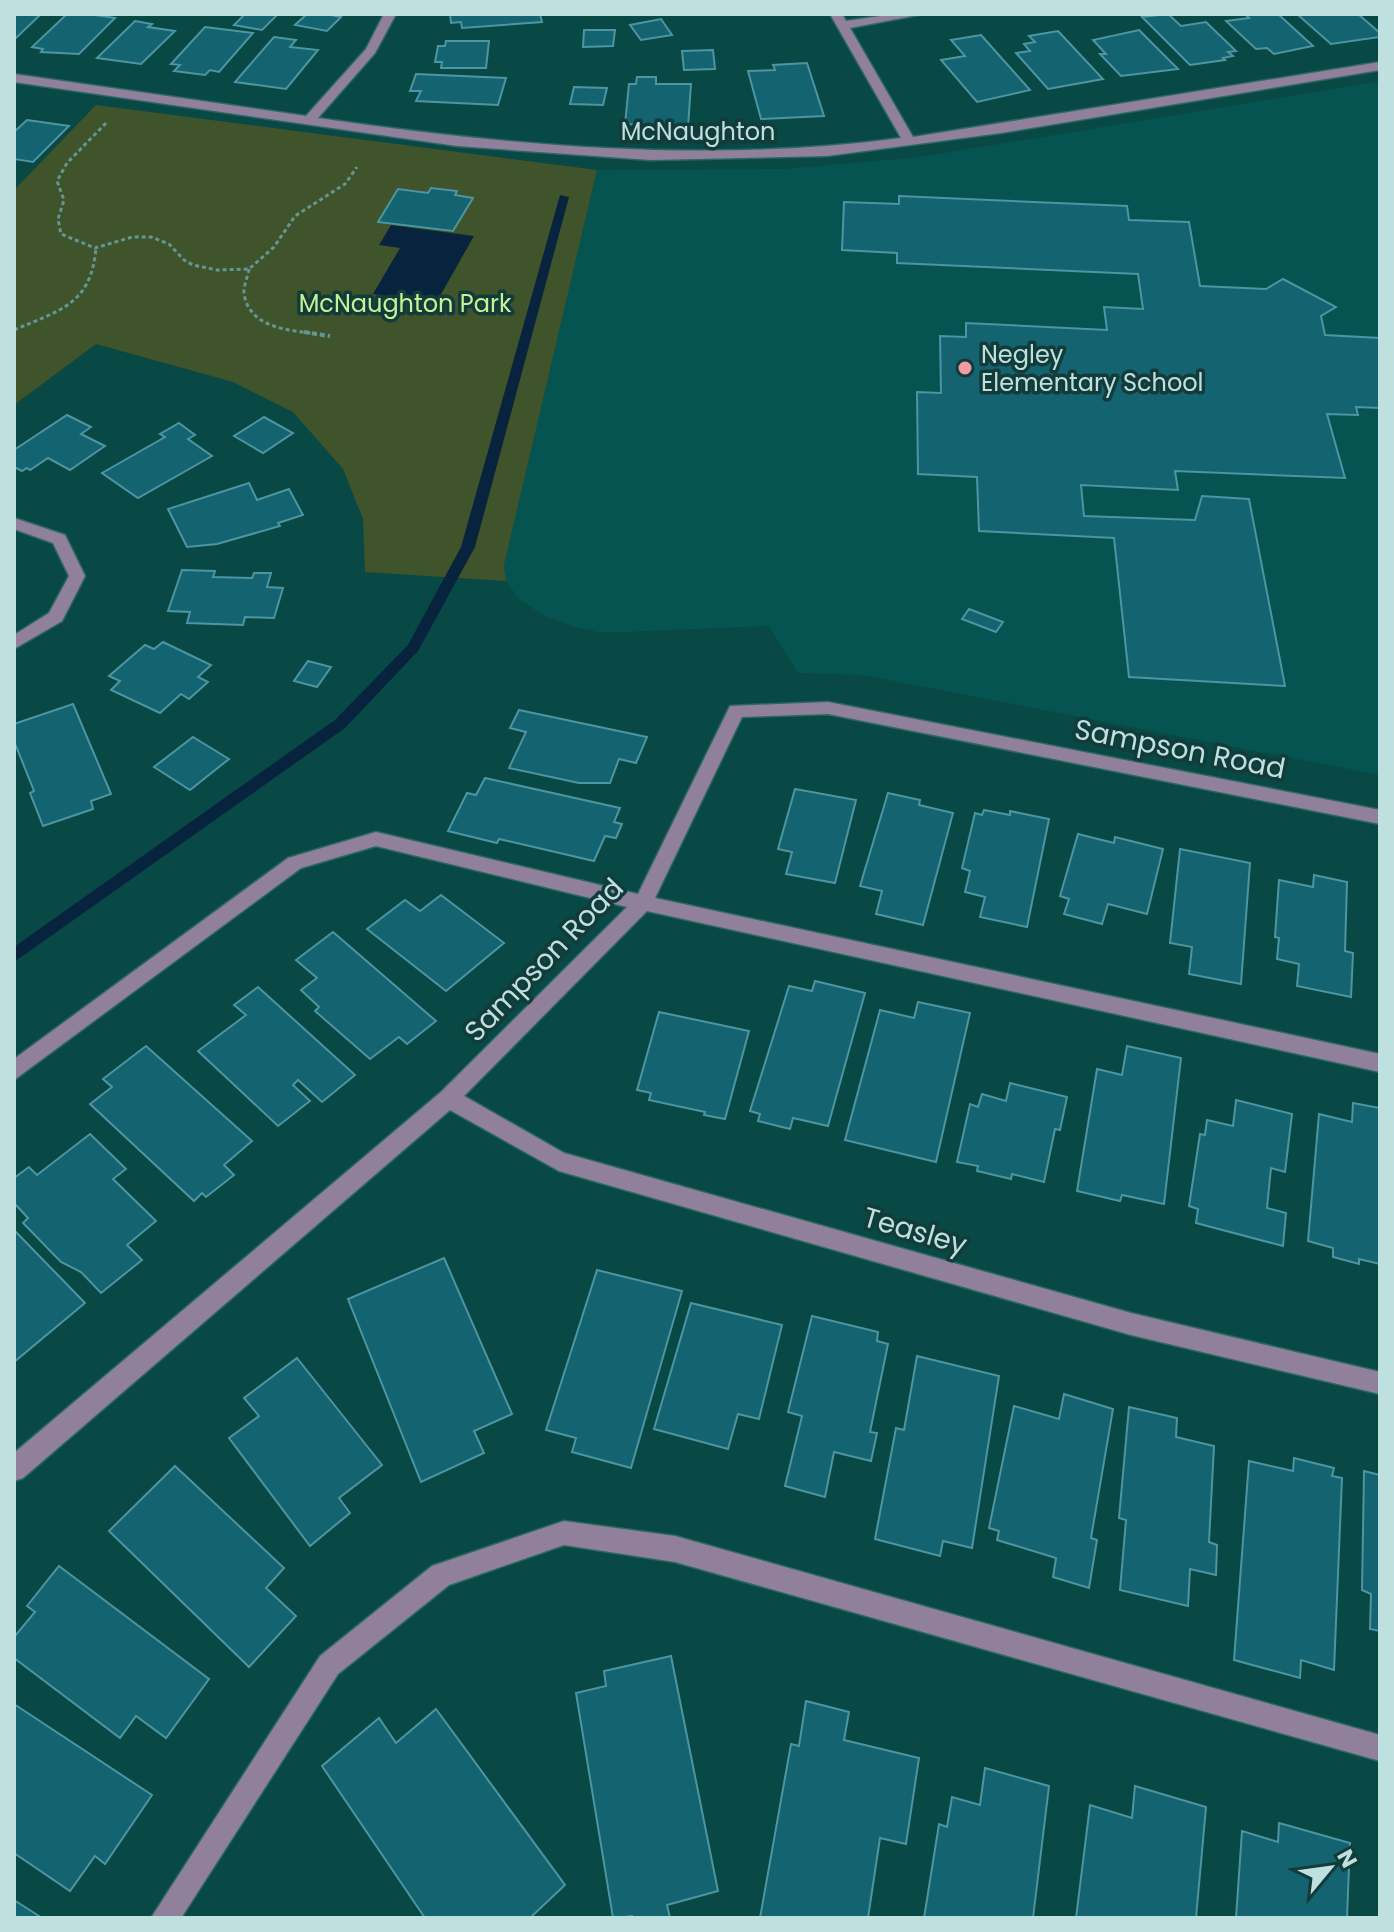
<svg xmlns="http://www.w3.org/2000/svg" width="1394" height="1932" font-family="Poppins,sans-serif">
	<rect width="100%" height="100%" fill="#084845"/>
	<!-- built -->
	<path fill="#055451" d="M1380 81V775L862 675 798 673 769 626 626 632H597L571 626 541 614 519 599 506 581 504 565 597 170 782 169 920 157Z"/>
	<!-- green -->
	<path fill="#3f542a" d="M96 105 597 170 504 565 506 581 365 572 363 519 343 469 293 412 233 382 96 344 14 405V190Z"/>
	<!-- water -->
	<path fill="#08233d" d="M391 225 474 236 436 303 373 294 400 248 379 245Z"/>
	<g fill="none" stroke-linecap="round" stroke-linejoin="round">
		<!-- stream -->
		<path fill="#08233d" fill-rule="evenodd" d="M560 195 569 197 475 547 418 651 345 728 14 962V947L335 720 408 645 461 547Z"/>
	</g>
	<!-- building -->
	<g fill="#146370" stroke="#4d95a1" stroke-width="2">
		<path d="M14 14H41L14 40Z"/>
		<path d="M67 14H89L115 18 79 54 41 52 43 49 32 47Z"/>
		<path d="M245 14H274L277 15 262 30 234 25Z"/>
		<path d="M307 14H326L341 17 327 31 295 25Z"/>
		<path d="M450 14H540L542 22 462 28 461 22 451 23Z"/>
		<path d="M1168 14 1181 26 1206 22 1236 51 1228 52 1233 56 1223 58 1225 60 1190 65 1142 17Z"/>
		<path d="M1245 14H1278L1313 46 1274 54 1267 48 1256 49 1226 21 1249 18Z"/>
		<path d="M1297 14H1358L1380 33V37L1331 44Z"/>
		<path d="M661 19 672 35 641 40 630 25Z"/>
		<path d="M135 21 152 24 148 27 175 31 141 64 97 58Z"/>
		<path d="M205 27 253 33 219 72 210 70 205 75 174 71 180 65 171 64Z"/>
		<path d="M584 30H615L613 46 583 47Z"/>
		<path d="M1139 30 1178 69 1121 76 1100 54H1106L1093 40Z"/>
		<path d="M1058 31 1103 79 1048 89 1016 53 1030 51 1024 44 1035 42 1029 36Z"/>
		<path d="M981 35 1030 90 977 102 941 60 965 56 951 40Z"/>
		<path d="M274 37 296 40 290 47 318 50 286 89 235 82Z"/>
		<path d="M446 41H489L486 68H441L442 62H435L438 46H445Z"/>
		<path d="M713 50 715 69 684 70 682 51Z"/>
		<path d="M807 63 824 116 761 119 748 71 775 70 773 65Z"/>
		<path d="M416 74 506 78 498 105 416 101 421 91H410Z"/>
		<path d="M637 77H656V84H691L688 127 625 124 629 84H636Z"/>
		<path d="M574 87 607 88 603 105 570 104Z"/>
		<path d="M27 120 69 126 33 162 14 159V132Z"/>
		<path d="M431 188 457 191 455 195 473 198 453 231 378 222 398 189 428 193Z"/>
		<path d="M899 196 1127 206 1129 220 1189 222 1200 286 1266 289 1283 279 1336 307 1321 316 1325 335 1380 338V408L1356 407 1358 415 1327 414 1345 478 1175 471 1178 490 1081 485 1084 516 1195 520 1202 496 1249 499 1285 686 1129 677 1114 538 979 531 977 477 918 474 917 392 941 393 940 336 966 337V323L1107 330 1104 307 1143 309 1138 274 897 263V253L842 250 844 202 899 204Z"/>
		<path d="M67 415 91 427 81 434 105 446 70 470 48 458 30 470 27 468 22 471 14 467V450Z"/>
		<path d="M264 417 293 433 263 453 234 436Z"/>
		<path d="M179 423 195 435 188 439 212 456 138 498 102 473 165 437 160 434Z"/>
		<path d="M249 483 257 500 289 489 303 515 278 523 280 526 217 544 187 547 168 509Z"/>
		<path d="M182 570 215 571 213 577 252 578 254 573H271L267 587 283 588 274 618 245 617 243 625 187 623 190 612 168 611Z"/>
		<path d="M969 609 1003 622 996 632 962 619Z"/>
		<path d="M163 642 211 665 198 677 208 682 189 699 181 694 160 713 111 690 120 681 109 676 145 645 154 649Z"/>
		<path d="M308 661 331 667 317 687 294 681Z"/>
		<path d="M73 704 111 794 91 801 93 809 43 826 30 793 34 791 14 741V724Z"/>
		<path d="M519 710 647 737 636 763 619 759 610 783H579L509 768 526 732 510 728Z"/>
		<path d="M193 737 229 759 190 790 154 767Z"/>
		<path d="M485 778 620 808 614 822 622 824 616 838 605 836 594 861 499 839 497 843 448 831 467 793 476 795Z"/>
		<path d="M795 789 856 800 835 883 786 874 792 852 778 849Z"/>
		<path d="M888 793 920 800 919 805 953 813 923 925 876 914 882 891 860 886Z"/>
		<path d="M984 810 1010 815V811L1049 819 1027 927 980 917 985 897 965 892 970 871 962 868 975 813 982 815Z"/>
		<path d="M1078 834 1114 843 1115 837 1163 849 1147 914 1108 904 1102 924 1064 914 1069 899 1060 896Z"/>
		<path d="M1180 849 1250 863 1241 984 1189 974 1192 947 1170 943Z"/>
		<path d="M1314 875 1347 882 1345 951 1353 953 1351 997 1297 986 1299 964 1277 959 1279 938 1275 937 1279 880 1313 887Z"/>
		<path d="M441 895 504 943 446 991 367 929 405 900 420 911Z"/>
		<path d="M333 932 436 1021 407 1044 399 1037 370 1059 315 1011 319 1007 301 990 317 978 296 960Z"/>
		<path d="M815 981 865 993 828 1126 793 1118 790 1129 758 1121 760 1114 750 1111 789 986 812 991Z"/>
		<path d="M258 987 355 1075 322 1102 298 1080 293 1085 310 1101 278 1126 198 1051 246 1015 234 1005Z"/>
		<path d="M918 1002 970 1013 936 1162 845 1140 880 1010 914 1018Z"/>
		<path d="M659 1012 749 1031 725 1119 704 1115 705 1112 649 1100 651 1093 637 1090Z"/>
		<path d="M146 1046 252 1141 224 1165 234 1175 206 1197 202 1193 194 1201 90 1104 112 1087 103 1079Z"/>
		<path d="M1127 1046 1181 1058 1164 1204 1122 1195 1120 1201 1077 1191 1097 1069 1122 1075Z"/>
		<path d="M1010 1083 1067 1097 1060 1130 1055 1129 1044 1182 1012 1174 1011 1179 977 1171 978 1166 957 1162 970 1104 978 1107 982 1094 1006 1101Z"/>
		<path d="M1236 1100 1292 1114 1285 1172 1271 1168 1267 1208 1286 1213 1283 1246 1196 1223 1198 1209 1189 1206 1200 1134 1205 1135 1207 1120 1233 1126Z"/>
		<path d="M1353 1103 1380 1108V1264L1359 1259V1264L1333 1257V1248L1308 1241 1319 1114 1352 1122Z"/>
		<path d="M90 1134 126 1169 113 1179 156 1221 127 1245 142 1260 101 1293 81 1272 61 1262 23 1223 28 1218 14 1203V1178L29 1167 37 1175Z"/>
		<path d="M14 1230 85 1303 14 1362Z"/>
		<path d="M444 1258 512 1414 474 1431 484 1453 421 1482 348 1299Z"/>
		<path d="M597 1270 682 1291 631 1468 572 1452 576 1438 546 1430Z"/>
		<path d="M691 1303 782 1325 759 1419 738 1414 728 1449 654 1429Z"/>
		<path d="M812 1316 878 1332 877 1341 888 1344 870 1432 877 1433 871 1461 834 1452 825 1497 785 1486 802 1416 788 1412Z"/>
		<path d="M917 1356 999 1376 972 1548 943 1541 940 1556 875 1539 896 1428 904 1430Z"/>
		<path d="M297 1358 382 1465 339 1498 350 1513 310 1546 229 1438 259 1416 244 1398Z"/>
		<path d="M1064 1394 1113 1409 1091 1538 1097 1540 1089 1588 1053 1577 1056 1558 997 1540 999 1531 989 1528 1014 1406 1059 1419Z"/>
		<path d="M1129 1407 1177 1418 1176 1437 1214 1446 1209 1542 1217 1545 1216 1575 1190 1569 1188 1606 1120 1590 1126 1520 1119 1518Z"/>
		<path d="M1294 1458 1334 1468 1332 1476 1342 1478 1334 1670 1301 1660 1300 1678 1234 1660 1249 1461 1293 1471Z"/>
		<path d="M175 1466 284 1568 266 1588 296 1616 249 1667 109 1531Z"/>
		<path d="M1364 1471 1380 1475V1631L1370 1629 1371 1594 1362 1590Z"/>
		<path d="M59 1566 209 1679 166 1738 136 1716 120 1738 14 1658V1637L35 1612 27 1606Z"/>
		<path d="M671 1656 718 1891 667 1905 670 1918H632V1916L613 1918 576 1693 606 1686 604 1671Z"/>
		<path d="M806 1701 849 1712 844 1740 919 1758 906 1844 880 1838 868 1918H760L791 1744 799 1746Z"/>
		<path d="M14 1704 152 1795 105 1864 95 1856 70 1891 14 1853Z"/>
		<path d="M436 1709 565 1885 530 1918H425L322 1766 379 1718 396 1743Z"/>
		<path d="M985 1768 1049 1786 1033 1918H924L939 1824 947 1827 952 1797 980 1805Z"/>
		<path d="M1135 1786 1206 1807 1196 1918H1076L1090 1805 1132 1818Z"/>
		<path d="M1279 1823 1350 1843 1347 1918H1236L1242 1831 1278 1842Z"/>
		<path d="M14 1900 42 1918H14Z"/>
	</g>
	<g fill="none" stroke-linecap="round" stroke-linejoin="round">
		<!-- minor casing -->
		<g stroke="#2c6764" stroke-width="3">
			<g id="minor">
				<path d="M384 14H396L375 53 318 118C512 146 706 164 901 138L830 14H842L846 21 894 14H923L850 28 913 137 1380 62V70L1001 133 827 156 651 160 457 146 14 82V74L306 116 366 49Z"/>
				<path d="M14 518 65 535 85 576 62 621 14 649V635L49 613 69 576 53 543 14 529Z"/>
				<path d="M828 702 1380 810V824L828 714 742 717 655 898 1380 1054V1072L647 911 464 1096 564 1153 1131 1313 1380 1372V1394L1131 1335 559 1171 450 1110 23 1478 14 1481V1453L441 1092 627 907 376 846 301 868 14 1080V1059L288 858 376 832 638 894 730 706Z"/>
				<path d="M564 1521 675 1536 1380 1735V1761L675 1562 564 1545 449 1585 338 1674 181 1918H151L320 1656 432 1566Z"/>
			</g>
		</g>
		<!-- path-far1 -->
		<g stroke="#649693" stroke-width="3" stroke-dasharray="4 3" stroke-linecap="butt">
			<path d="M106 123 67 163 57 181 64 200 58 219 61 234 95 248 132 237H151L169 244 184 260 193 265 217 270 249 269 274 247 295 216 345 184 357 167"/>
			<path d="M249 269C248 276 243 287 244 294 250 329 290 330 317 334"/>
			<path d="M14 330C60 310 91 305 96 248"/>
		</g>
		<!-- path -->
		<path stroke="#649693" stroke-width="4" stroke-dasharray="5 3" stroke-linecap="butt" d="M304 332 330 336"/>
		<!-- minor -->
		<use href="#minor" fill="#90809b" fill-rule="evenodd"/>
	</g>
	<!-- markers -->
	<circle fill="#f49aa7" stroke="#133b39" stroke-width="3" cx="965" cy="368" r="8"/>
	<g text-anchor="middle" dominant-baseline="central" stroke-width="7" stroke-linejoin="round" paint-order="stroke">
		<!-- far-street labels -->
		<g font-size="24" fill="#bee1df" stroke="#133b39">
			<text x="698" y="131">McNaughton</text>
		</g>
		<!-- far-park labels -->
		<g font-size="24" fill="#c4f397" stroke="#133b39">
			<text x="405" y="303">McNaughton Park</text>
		</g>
		<!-- far-poi labels -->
		<g font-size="24" fill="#bee1df" stroke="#133b39" text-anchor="start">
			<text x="981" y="354">Negley<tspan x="981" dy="28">Elementary School</tspan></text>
		</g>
		<!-- street labels -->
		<g font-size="28" fill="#bee1df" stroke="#133b39">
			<text transform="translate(1180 749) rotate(11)">Sampson Road</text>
			<text transform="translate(544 960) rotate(-46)">Sampson Road</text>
			<text transform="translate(915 1231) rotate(16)">Teasley</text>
		</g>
	</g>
	<!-- border -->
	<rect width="1394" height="1932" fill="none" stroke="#bee1df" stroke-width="32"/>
	<!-- north arrow -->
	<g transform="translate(1330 1868) rotate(61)" stroke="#133b39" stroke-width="6" paint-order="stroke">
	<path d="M0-6L14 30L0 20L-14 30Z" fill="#bee1df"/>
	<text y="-12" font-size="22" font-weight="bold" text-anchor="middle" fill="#bee1df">N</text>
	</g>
</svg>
